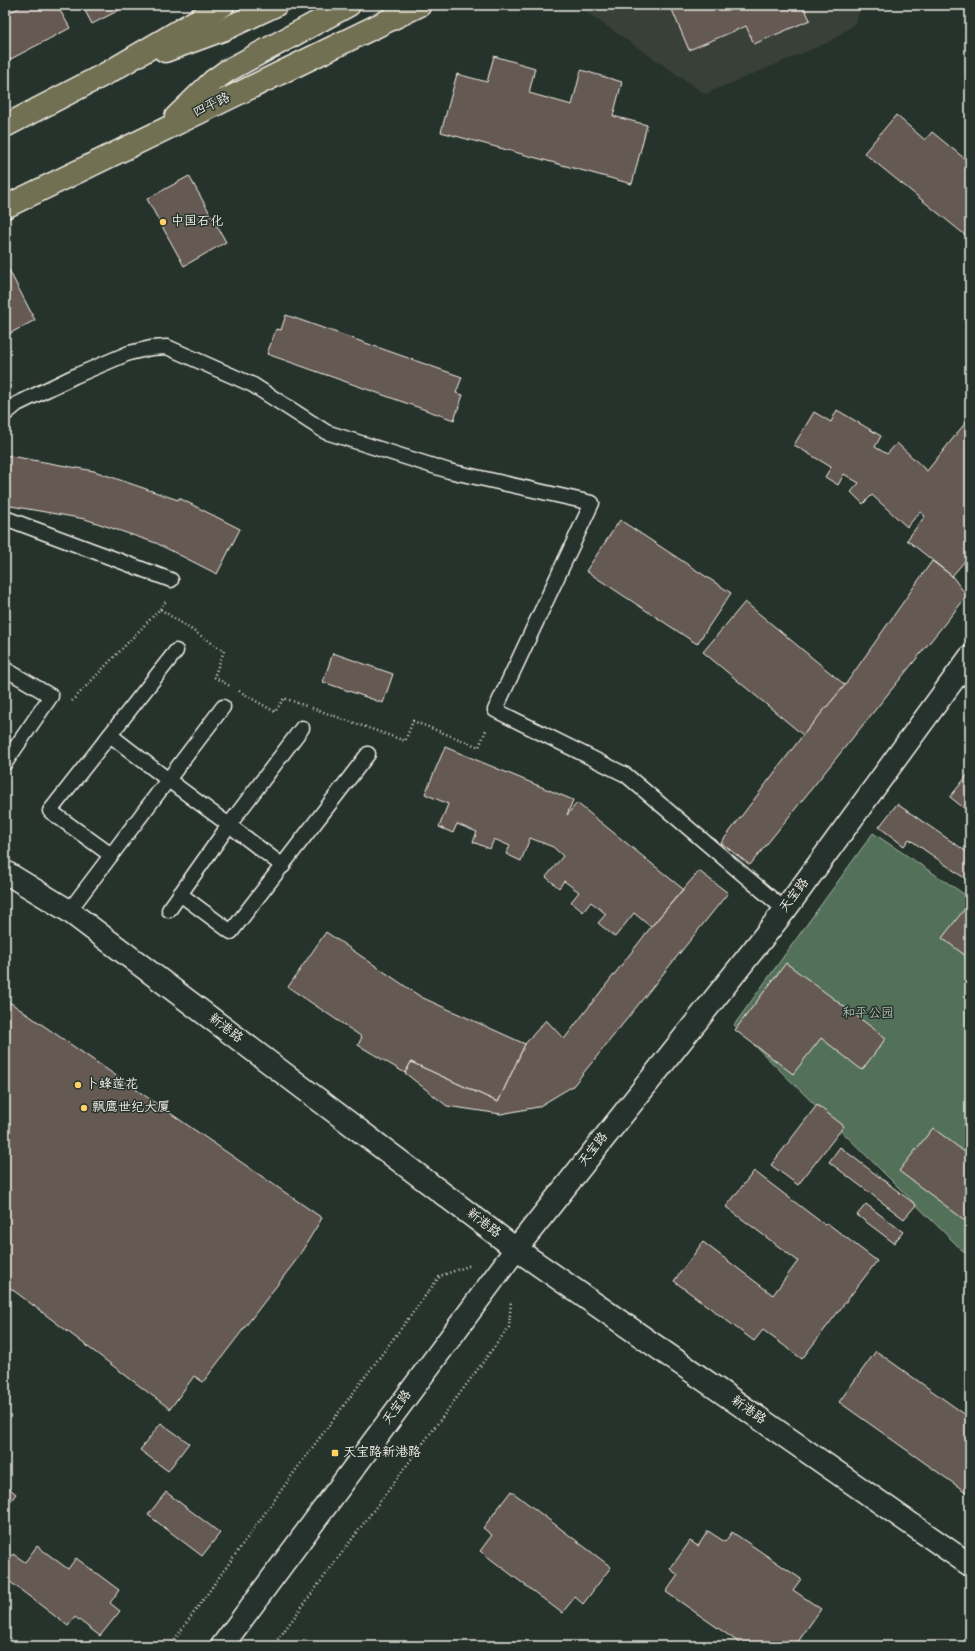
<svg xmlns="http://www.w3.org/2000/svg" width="975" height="1651" font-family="Dekko,'LXGW WenKai TC',sans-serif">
	<rect width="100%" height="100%" fill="#26332d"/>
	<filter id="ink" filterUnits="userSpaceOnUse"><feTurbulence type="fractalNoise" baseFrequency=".025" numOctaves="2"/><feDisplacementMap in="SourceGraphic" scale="8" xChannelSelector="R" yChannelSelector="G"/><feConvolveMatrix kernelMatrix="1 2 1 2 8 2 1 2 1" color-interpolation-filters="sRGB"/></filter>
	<g filter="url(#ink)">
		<!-- built -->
		<path fill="#393f38" d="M576 5H861L856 23 829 42 705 94Z"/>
		<!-- green -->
		<path fill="#527159" stroke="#a3b1a0" d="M873 833 970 898V1258L734 1025Z"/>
		<!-- building -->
		<g fill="#655a53" stroke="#f4f1e8">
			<path d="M24 5H57L70 28 5 62V15Z"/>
			<path d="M82 5H129L92 24Z"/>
			<path d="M670 5H803L810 20 754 44 746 26 689 50Z"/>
			<path d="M494 56 535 68 529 93 572 105 581 70 622 82 613 116 647 125 632 184 441 132 457 74 487 82Z"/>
			<path d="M896 115 925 140 932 132 970 163V239L864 153Z"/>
			<path d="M189 176 226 242 184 266 147 199Z"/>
			<path d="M9 270 35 320 5 336V273Z"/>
			<path d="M286 315 462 377 456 393 463 395 454 420 267 354 276 329 281 330Z"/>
			<path d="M837 410 881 436 875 447 887 454 897 443 927 471 970 417V555L952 576 907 540 925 516 920 512 907 527 872 495 863 504 851 492 859 483 852 479 844 474 838 485 825 477 831 467 794 445 814 412 831 422Z"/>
			<path d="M5 455 94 471 178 500 179 498 240 529 217 574 156 543 85 519 5 505Z"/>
			<path d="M620 520 731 593 697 644 586 571Z"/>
			<path d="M932 561 952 576 967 596 750 865 721 843 803 735 845 685Z"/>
			<path d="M745 602 845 685 803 735 703 652Z"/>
			<path d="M333 653 393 674 383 703 323 682Z"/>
			<path d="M445 747 573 800 567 815 577 803 683 889 651 927 634 913 615 937 598 923 606 914 591 902 583 912 571 902 579 892 564 881 559 888 546 877 563 856 553 847 530 838 521 861 506 854 510 846 494 839 490 849 473 842 477 832 457 824 453 833 439 827 448 804 425 794Z"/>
			<path d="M970 772V813L950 797Z"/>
			<path d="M897 804 970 854V882L909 839 904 846 879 827Z"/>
			<path d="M699 871 728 893 573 1086 538 1107 501 1114 447 1106 405 1073 411 1062 498 1102 525 1044 546 1020 564 1039 651 927Z"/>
			<path d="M970 902V959L942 938Z"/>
			<path d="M326 932 421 997 525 1044 498 1102 411 1062 405 1073 358 1045 362 1037 288 987Z"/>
			<path d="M786 963 886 1038 862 1070 821 1038 793 1074 735 1030Z"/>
			<path d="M5 999 322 1218 297 1259 203 1382 194 1376 170 1409 5 1284Z"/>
			<path d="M817 1105 844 1126 798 1185 771 1165Z"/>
			<path d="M933 1128 970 1156V1224L899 1171Z"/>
			<path d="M840 1147 916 1205 904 1219 829 1162Z"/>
			<path d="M754 1171 825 1225 827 1223 877 1261 802 1359 763 1330 754 1341 674 1281 703 1242 773 1295 798 1261 726 1207Z"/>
			<path d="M866 1204 903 1232 894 1243 857 1215Z"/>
			<path d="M876 1351 970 1418V1495L839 1402Z"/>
			<path d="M161 1423 189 1443 168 1471 140 1450Z"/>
			<path d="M5 1485 16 1494 5 1508Z"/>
			<path d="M511 1491 611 1567 583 1604 575 1597 562 1613 480 1551 492 1535 483 1528Z"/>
			<path d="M166 1492 220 1533 202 1556 148 1515Z"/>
			<path d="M708 1531 725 1542 732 1532 801 1579 793 1590 821 1609 795 1646H744L666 1592 678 1575 670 1569 690 1541 698 1546Z"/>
			<path d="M37 1546 68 1569 76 1558 119 1590 110 1603 120 1611 100 1636 75 1617 68 1626 5 1578V1565L13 1554 25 1562Z"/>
		</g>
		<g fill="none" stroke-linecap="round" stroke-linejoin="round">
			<!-- service casing -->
			<g stroke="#f4f1e8" stroke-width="17">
				<g id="service">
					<path d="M5 414 17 404 75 376 129 353 151 348 167 347 253 385 326 432 449 471 592 503 495 710 626 775 785 910"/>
					<path d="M5 518 171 580"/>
					<path d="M5 669 51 696 5 763"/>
					<path d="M110 735 167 779 229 825 302 728"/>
					<path d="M111 855 50 811 176 651"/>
					<path d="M180 894 231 932 368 754"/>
					<path d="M169 910 229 825 283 866"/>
					<path d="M69 911 223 707"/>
				</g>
			</g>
			<!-- minor casing -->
			<g stroke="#f4f1e8" stroke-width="25">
				<path id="minor" d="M516 1249 785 910 970 657"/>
			</g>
			<!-- tertiary casing -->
			<g stroke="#f4f1e8" stroke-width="25">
				<g id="tertiary">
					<path d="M5 872 69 911 516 1249 970 1565"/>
					<path d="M222 1646 516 1249"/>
				</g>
			</g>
			<!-- primary casing -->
			<g stroke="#f4f1e8" stroke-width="25">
				<g id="primary">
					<path d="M165 51 225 29 276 5"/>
					<path d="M176 117 213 81 227 71 349 5"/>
					<path d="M5 126 109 72 223 5"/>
					<path d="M5 207 420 5"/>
				</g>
			</g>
			<!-- path -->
			<g stroke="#f4f1e8" stroke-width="2.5" stroke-dasharray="1 3" stroke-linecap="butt">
				<path d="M160 609 167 600"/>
				<path d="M239 691 275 712 284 698 306 706"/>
				<path d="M72 701 160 609 224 651 214 677 230 686"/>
				<path d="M312 708 405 741 413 721 479 747 486 730"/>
				<path d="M170 1646 295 1471 440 1276 471 1265"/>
				<path d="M273 1646 509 1327 511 1300"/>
			</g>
			<!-- service -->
			<use href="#service" stroke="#26332d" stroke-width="14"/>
			<!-- minor -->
			<use href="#minor" stroke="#26332d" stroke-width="22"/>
			<!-- tertiary -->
			<use href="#tertiary" stroke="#26332d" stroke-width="22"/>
			<!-- primary -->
			<use href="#primary" stroke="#716f52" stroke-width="22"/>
		</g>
	</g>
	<!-- markers -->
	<g fill="#ffd166" stroke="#26332d" stroke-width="1.5">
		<circle cx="163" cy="222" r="4"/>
		<circle cx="78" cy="1085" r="4"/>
		<circle cx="84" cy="1108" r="4"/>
		<rect x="331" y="1449" width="8" height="8" rx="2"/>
	</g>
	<g text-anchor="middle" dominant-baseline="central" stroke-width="3" stroke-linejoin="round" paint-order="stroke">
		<!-- street labels -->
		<g font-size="13" fill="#f4f1e8" stroke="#26332d">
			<text transform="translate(212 106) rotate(-26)">四平路</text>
			<text transform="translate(795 896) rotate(-53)">天宝路</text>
			<text transform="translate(225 1029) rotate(37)">新港路</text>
			<text transform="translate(594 1150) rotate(-52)">天宝路</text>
			<text transform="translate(483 1224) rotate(37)">新港路</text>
			<text transform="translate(398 1408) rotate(-54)">天宝路</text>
			<text transform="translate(748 1411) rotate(35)">新港路</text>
		</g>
		<!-- poi labels -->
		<g font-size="13" fill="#f4f1e8" stroke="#26332d" text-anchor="start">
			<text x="171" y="222">中国石化</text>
			<text x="86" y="1085">卜蜂莲花</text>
			<text x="92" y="1108">飘鹰世纪大厦</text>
			<text x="343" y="1453">天宝路新港路</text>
		</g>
		<!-- park labels -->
		<g font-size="13" fill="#b3beaf" stroke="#26332d">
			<text x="868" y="1014">和平公园</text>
		</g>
	</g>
	<!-- margin -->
	<rect width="975" height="1651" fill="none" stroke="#26332d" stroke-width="20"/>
	<rect x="10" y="10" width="955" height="1631" fill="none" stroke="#f4f1e8" stroke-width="1.5" filter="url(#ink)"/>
</svg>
